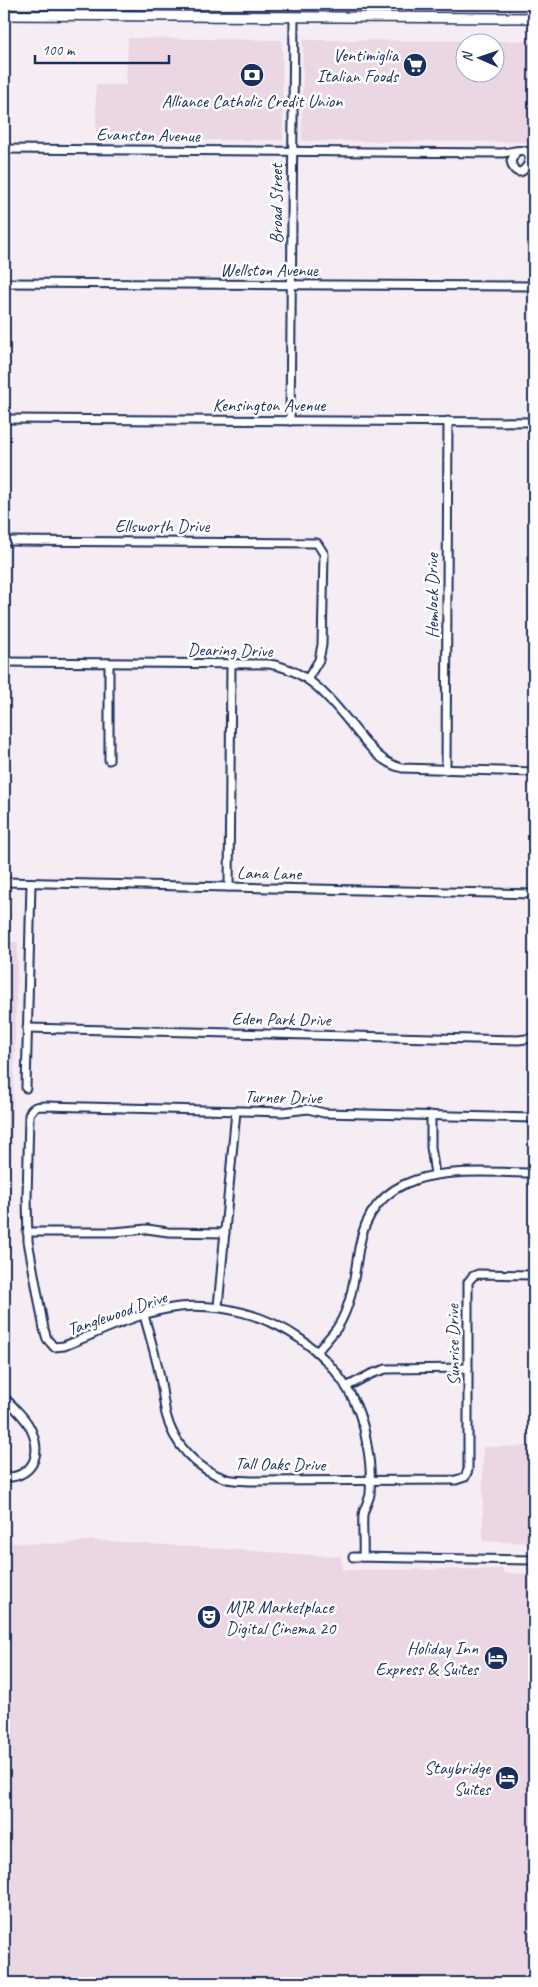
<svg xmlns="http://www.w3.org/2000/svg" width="538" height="1987" font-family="Caveat,sans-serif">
	<rect width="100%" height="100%" fill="#f6ecf3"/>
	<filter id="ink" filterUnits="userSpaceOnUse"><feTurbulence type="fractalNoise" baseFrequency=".02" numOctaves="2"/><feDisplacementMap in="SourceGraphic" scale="10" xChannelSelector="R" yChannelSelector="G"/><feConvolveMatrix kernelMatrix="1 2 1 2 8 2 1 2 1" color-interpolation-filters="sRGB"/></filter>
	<g filter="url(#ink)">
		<!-- built -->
		<g fill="#ebd6e4" fill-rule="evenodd">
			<path d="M128 38 282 40 283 140H96V85H126Z"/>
			<path d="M303 40 534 41V142L302 141ZM466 42H496V72H466Z"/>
			<path d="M4 942H18L10 1196 4 1195Z"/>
			<path d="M534 1446V1543L483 1541V1447Z"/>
			<path d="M92 1540 341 1557 342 1570 503 1569V1573L534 1574V1983H4V1543L67 1544Z"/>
		</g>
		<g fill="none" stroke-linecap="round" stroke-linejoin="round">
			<!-- minor casing -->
			<g stroke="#1b2f5e" stroke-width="11">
				<g id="minor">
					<path d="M4 149 501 153C508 153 518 149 525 151 538 157 517 188 511 161L516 152"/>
					<path d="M4 283 534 286"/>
					<path d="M4 419 534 422"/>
					<path d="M290 421 294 17"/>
					<path d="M4 541 317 543 324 554 322 645 319 660 308 678"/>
					<path d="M4 662 269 664C310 670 333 702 358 733 371 749 382 763 402 768L534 772"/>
					<path d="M109 760V663"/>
					<path d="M446 770 448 421"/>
					<path d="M4 882 534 894"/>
					<path d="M229 887 231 664"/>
					<path d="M27 1028 518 1040 534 1038"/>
					<path d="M26 1088 31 883"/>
					<path d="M431 1115V1147L435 1174"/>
					<path d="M27 1232H114L147 1229 168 1232 225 1233"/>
					<path d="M218 1307 236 1111"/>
					<path d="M144 1315C149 1334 155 1353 159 1372 162 1386 163 1400 166 1414 173 1444 197 1470 227 1479 234 1481 243 1480 250 1481L456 1480 465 1477 468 1470V1282L473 1276 478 1274 534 1275"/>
					<path d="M318 1351C324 1343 331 1336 337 1328 353 1303 354 1276 359 1248 374 1158 467 1173 534 1173"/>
					<path d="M346 1387 371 1374 386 1369 468 1368"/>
					<path d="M4 1397C12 1406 22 1414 28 1424 43 1450 37 1476 4 1478"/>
					<path d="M353 1557 534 1560"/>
					<path d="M363 1557C364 1543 362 1529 363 1515 364 1508 369 1501 370 1494 371 1478 370 1460 367 1445 355 1355 265 1299 179 1307 141 1311 100 1332 64 1346L54 1347 47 1339 44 1329 28 1241 27 1198 29 1115C32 1107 36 1106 45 1106L283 1112 308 1109 324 1113 534 1118"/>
				</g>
			</g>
			<!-- tertiary casing -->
			<g stroke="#1b2f5e" stroke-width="12">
				<path id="tertiary" d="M4 15 534 18"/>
			</g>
			<!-- minor -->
			<use href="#minor" stroke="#fff" stroke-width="7"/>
			<!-- tertiary -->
			<use href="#tertiary" stroke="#fff" stroke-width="9"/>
		</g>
	</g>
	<!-- icons -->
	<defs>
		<g id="supermarket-disc" transform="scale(1.25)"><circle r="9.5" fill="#1b2f5e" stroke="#fff"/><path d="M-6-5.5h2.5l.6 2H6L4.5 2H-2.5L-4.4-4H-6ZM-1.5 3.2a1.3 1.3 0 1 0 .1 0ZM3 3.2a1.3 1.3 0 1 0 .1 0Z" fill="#fff"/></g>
		<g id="bank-disc" transform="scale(1.25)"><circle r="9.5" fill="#1b2f5e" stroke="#fff"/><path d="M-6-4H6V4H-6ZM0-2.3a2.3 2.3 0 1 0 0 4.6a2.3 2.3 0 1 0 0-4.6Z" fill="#fff"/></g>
		<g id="theatre-disc" transform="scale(1.25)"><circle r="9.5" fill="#1b2f5e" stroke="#fff"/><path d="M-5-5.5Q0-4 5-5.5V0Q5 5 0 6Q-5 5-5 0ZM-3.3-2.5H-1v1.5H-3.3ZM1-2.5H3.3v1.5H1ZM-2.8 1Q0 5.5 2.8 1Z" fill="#fff"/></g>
		<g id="hotel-disc" transform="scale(1.25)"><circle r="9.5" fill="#1b2f5e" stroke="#fff"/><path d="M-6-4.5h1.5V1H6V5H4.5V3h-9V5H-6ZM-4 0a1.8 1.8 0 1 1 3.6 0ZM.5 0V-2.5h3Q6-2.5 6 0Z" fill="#fff"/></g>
	</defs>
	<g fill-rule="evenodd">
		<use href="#supermarket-disc" x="415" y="65"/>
		<use href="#bank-disc" x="252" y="75"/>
		<use href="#theatre-disc" x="209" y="1617"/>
		<use href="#hotel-disc" x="496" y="1658"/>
		<use href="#hotel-disc" x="507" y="1778"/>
	</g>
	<g text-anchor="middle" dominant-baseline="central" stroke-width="5" stroke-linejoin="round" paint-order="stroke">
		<!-- poi labels -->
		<g font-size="18" fill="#1b2f5e" stroke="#fff" text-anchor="end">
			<text x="398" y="55">Ventimiglia<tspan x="398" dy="21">Italian Foods</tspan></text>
			<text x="252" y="101" text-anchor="middle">Alliance Catholic Credit Union</text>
			<text x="226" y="1607" text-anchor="start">MJR Marketplace<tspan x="226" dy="21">Digital Cinema 20</tspan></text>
			<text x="478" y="1648">Holiday Inn<tspan x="478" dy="21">Express &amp; Suites</tspan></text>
			<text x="490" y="1768">Staybridge<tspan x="490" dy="21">Suites</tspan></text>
		</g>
		<!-- street labels -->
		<g font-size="18" fill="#1b2f5e" stroke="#fff">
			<text transform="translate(148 135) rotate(1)">Evanston Avenue</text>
			<text transform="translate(276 204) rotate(-90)">Broad Street</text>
			<text x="269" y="270">Wellston Avenue</text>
			<text x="269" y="405">Kensington Avenue</text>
			<text x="162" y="526">Ellsworth Drive</text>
			<text transform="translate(432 596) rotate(-90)">Hemlock Drive</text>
			<text transform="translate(230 650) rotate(1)">Dearing Drive</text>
			<text transform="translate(269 873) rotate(1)">Lana Lane</text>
			<text transform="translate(281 1019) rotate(1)">Eden Park Drive</text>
			<text transform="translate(283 1097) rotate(1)">Turner Drive</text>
			<text transform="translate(117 1313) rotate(-19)">Tanglewood Drive</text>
			<text transform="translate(453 1345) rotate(-91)">Sunrise Drive</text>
			<text transform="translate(280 1464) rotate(1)">Tall Oaks Drive</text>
		</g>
	</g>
	<!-- margin -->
	<rect width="538" height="1987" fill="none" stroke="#fff" stroke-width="20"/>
	<rect x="10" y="10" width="518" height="1967" fill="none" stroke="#1b2f5e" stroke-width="2" filter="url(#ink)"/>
	<!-- north arrow -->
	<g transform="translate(480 58) rotate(272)"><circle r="24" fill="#ffffff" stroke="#a4acbf"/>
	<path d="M0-4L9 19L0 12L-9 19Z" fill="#1b2f5e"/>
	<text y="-8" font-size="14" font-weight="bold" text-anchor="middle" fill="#1b2f5e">N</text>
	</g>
	<!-- scale -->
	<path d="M35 55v8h134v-8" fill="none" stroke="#1b2f5e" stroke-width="2.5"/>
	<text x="42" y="55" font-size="15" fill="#1b2f5e" stroke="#ffffff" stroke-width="4" paint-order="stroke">100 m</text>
</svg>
